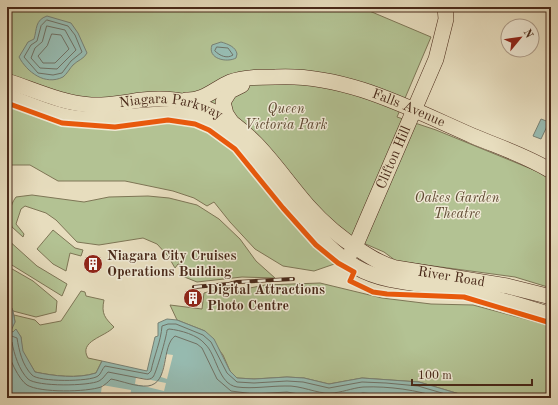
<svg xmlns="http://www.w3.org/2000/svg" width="558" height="405" font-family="'Old Standard TT',serif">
	<rect width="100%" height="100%" fill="#e7ddbe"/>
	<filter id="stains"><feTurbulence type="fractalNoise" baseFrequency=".005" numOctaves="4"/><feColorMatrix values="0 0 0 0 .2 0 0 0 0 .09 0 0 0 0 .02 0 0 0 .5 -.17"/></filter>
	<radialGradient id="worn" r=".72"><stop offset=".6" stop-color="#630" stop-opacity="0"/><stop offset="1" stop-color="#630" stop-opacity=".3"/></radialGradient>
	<!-- green -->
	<g fill="#b3c293" stroke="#7e7656">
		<path d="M7 7H360L431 37 397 117 436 130 551 177V288L515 277 396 261 384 252 361 242 346 260 314 271 283 266 255 249 230 222 214 202 207 206 194 198 173 191 125 181H58L30 165H7Z"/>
		<path d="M32 195 84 202 109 197 148 196 169 198 197 205 219 219 240 239 256 261 275 278 242 277 197 282 182 276 184 266 178 264 175 268 168 256 157 244 143 238 99 245 77 242 56 220 46 213 25 206 21 209 16 224 24 234 23 237 12 227C9 216 9 206 16 197Z"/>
		<path d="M53 230 75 248 83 250 81 256 70 253 66 271 53 264 37 249Z"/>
		<path d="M7 239 37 266 67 284 62 296 7 262Z"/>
		<path d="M7 266 33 281 57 301 56 312 36 317 13 311 7 297Z"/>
		<path d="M320 283 382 298 431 304 473 305 551 326V398H473L419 382 362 378 329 384 304 378 287 377 254 379 237 378 230 371 223 355 205 331 177 320 170 305 202 309 204 293 215 290 235 291 265 285Z"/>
		<path d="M81 291 85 292 86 296 104 300C101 314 105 318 114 327 105 337 78 341 88 358L102 361 96 373C77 379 54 376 35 372L22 351 21 337 16 330 13 333 11 332V329L15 322 14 315 35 320 40 325 61 321Z"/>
	</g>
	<!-- water -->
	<g fill="#97bcb2" stroke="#788175">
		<path d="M47 16 71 23 78 33 87 53C84 59 78 60 73 65 70 68 67 74 63 77 45 86 27 72 19 57L28 42 34 39C37 29 35 20 47 16Z"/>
		<path d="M221 42C228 44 236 47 237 54L236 58C227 63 207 59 212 45Z"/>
		<path d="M541 119 549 122 541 139 533 136Z"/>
		<path d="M7 297 13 311 15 322 11 331 13 332 16 329 21 337 23 351 35 372C54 376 77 379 96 373L102 361 147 371 155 337 158 336V323L167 319 177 320 205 331 214 339 230 371 237 378 254 379 287 377 304 378 329 384 362 378 419 382 473 398H7Z"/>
	</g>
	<!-- pier -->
	<g fill="#e7ddbe">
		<path d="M166 354 173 355 167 379 161 377Z"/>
		<path d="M136 377 166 383 164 391 135 384Z"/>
		<path d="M102 385 131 390 130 398 101 393Z"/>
	</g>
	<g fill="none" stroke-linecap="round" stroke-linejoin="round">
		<!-- shore -->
		<g stroke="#707266" stroke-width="1">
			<path d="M47 20 68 26 75 35 82 52 71 61 62 73 53 75 38 73 24 57 31 45 37 41 41 26Z"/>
			<path d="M47 26 65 30 76 50 57 69 40 68 31 58 35 48 42 42Z"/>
			<path d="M52 34 61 35 69 49 55 63H43L38 56 47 46Z"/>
			<path d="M217 47 228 48 233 55C227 59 220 56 215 51Z"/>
			<path d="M7 331 9 335 17 338C19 350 22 365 32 375 38 382 90 382 98 376 101 374 102 369 105 366L148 374 151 371C154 356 161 341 162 326L168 324H176L203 335 211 342 227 373 237 382 254 383 287 381 303 382 329 388 362 382 386 383 418 386 459 398"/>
			<path d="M7 339 12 342C14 354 19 370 28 379 37 387 89 386 99 381 103 379 105 375 108 372L144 379C148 380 151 379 153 377 156 374 167 335 167 330L169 329C180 330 198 335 205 344 217 355 218 384 237 387 253 389 269 386 285 386 301 385 317 394 330 393 341 393 352 388 363 387 390 386 416 390 442 398"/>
			<path d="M7 347C8 357 19 380 27 385 40 393 87 392 101 387 105 385 108 382 111 379 122 381 136 387 148 386 170 383 161 346 175 336L197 344 202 348 217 379 231 391 254 394 287 392 322 398"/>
			<path d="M338 398 363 393 421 398"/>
		</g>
		<!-- major casing -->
		<g stroke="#492919" stroke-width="16">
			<g id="major">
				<path id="s1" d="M7 81C35 90 61 103 91 105 108 106 125 102 142 100 168 97 195 101 218 114 258 136 279 173 308 206 323 223 342 239 361 251 372 258 383 265 396 268L507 286 551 297"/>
				<path d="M7 96C32 105 57 117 84 119 127 122 163 104 206 122 270 149 295 231 356 267 385 284 423 283 455 289 487 295 520 305 551 315"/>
				<path id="s2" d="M186 100C204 101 214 89 230 82 244 77 260 77 275 77 345 73 411 109 473 136 499 147 527 156 551 171"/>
				<path d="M232 123 226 114 223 102 230 91 242 85"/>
				<path id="s3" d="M350 254 355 247 436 59 446 19 445 7"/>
			</g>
		</g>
		<!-- major -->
		<use href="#major" stroke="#e7ddbe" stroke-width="15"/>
		<!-- rail casing -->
		<g stroke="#492919" stroke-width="4">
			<path id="rail" d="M194 287 229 284 237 282 293 279"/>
		</g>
		<!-- rail -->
		<use href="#rail" stroke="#efe9d5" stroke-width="2.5" stroke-dasharray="8" stroke-linecap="butt"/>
		<!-- cycleway casing -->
		<g stroke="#efe9d5" stroke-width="8">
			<path id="cycleway" d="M7 103 62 123 115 127 168 120 195 124 209 130 235 149 283 208 316 245 338 263 354 272 350 281 373 292 387 294 464 297 551 323"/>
		</g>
		<!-- cycleway -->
		<use href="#cycleway" stroke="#e8590c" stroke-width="5"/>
	</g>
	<!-- icons -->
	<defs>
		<g id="building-disc" transform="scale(1)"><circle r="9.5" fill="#8f2418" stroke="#efe9d5"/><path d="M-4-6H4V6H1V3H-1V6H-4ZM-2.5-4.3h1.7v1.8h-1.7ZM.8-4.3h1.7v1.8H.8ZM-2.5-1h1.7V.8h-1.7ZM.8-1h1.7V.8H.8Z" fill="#fff"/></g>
	</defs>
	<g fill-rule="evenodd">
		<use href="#building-disc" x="93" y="264"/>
		<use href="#building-disc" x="193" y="298"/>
	</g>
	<g text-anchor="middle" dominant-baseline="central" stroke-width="3" stroke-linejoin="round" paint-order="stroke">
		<!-- park labels -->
		<g font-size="14" font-style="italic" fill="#5e4831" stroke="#efe9d5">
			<text x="286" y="109">Queen<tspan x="286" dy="16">Victoria Park</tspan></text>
			<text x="457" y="198">Oakes Garden<tspan x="457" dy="16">Theatre</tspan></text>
		</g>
		<!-- street labels -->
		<g font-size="14" fill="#492919" stroke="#efe9d5">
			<text stroke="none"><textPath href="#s2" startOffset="232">Falls Avenue</textPath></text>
			<text stroke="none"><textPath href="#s1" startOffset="169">Niagara Parkway</textPath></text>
			<text stroke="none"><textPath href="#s3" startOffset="106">Clifton Hill</textPath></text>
			<text stroke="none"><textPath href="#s1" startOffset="512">River Road</textPath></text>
		</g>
		<!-- poi labels -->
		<g font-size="14" font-weight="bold" fill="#492919" stroke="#efe9d5" text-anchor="start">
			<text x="107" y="256">Niagara City Cruises<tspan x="107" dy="16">Operations Building</tspan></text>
			<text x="207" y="290">Digital Attractions<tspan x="207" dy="16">Photo Centre</tspan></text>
		</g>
	</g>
	<!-- margin -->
	<rect width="558" height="405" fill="none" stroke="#e7ddbe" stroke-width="24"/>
	<rect x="8" y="8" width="542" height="389" fill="none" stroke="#492919" stroke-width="2"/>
	<rect x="12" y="12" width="534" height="381" fill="none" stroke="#492919"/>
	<!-- north arrow -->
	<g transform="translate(520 38) rotate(61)"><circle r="19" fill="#efe9d5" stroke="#ad9c8a"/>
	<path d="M0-3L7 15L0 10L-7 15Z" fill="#8f2418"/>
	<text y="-6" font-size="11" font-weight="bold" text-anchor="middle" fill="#492919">N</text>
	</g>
	<!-- scale -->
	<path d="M412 379v6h120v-6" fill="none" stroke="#492919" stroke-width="2"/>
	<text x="418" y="379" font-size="12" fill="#492919" stroke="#efe9d5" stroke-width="3" paint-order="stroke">100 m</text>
	<rect width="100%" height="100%" filter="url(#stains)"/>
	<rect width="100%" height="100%" fill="url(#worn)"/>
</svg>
